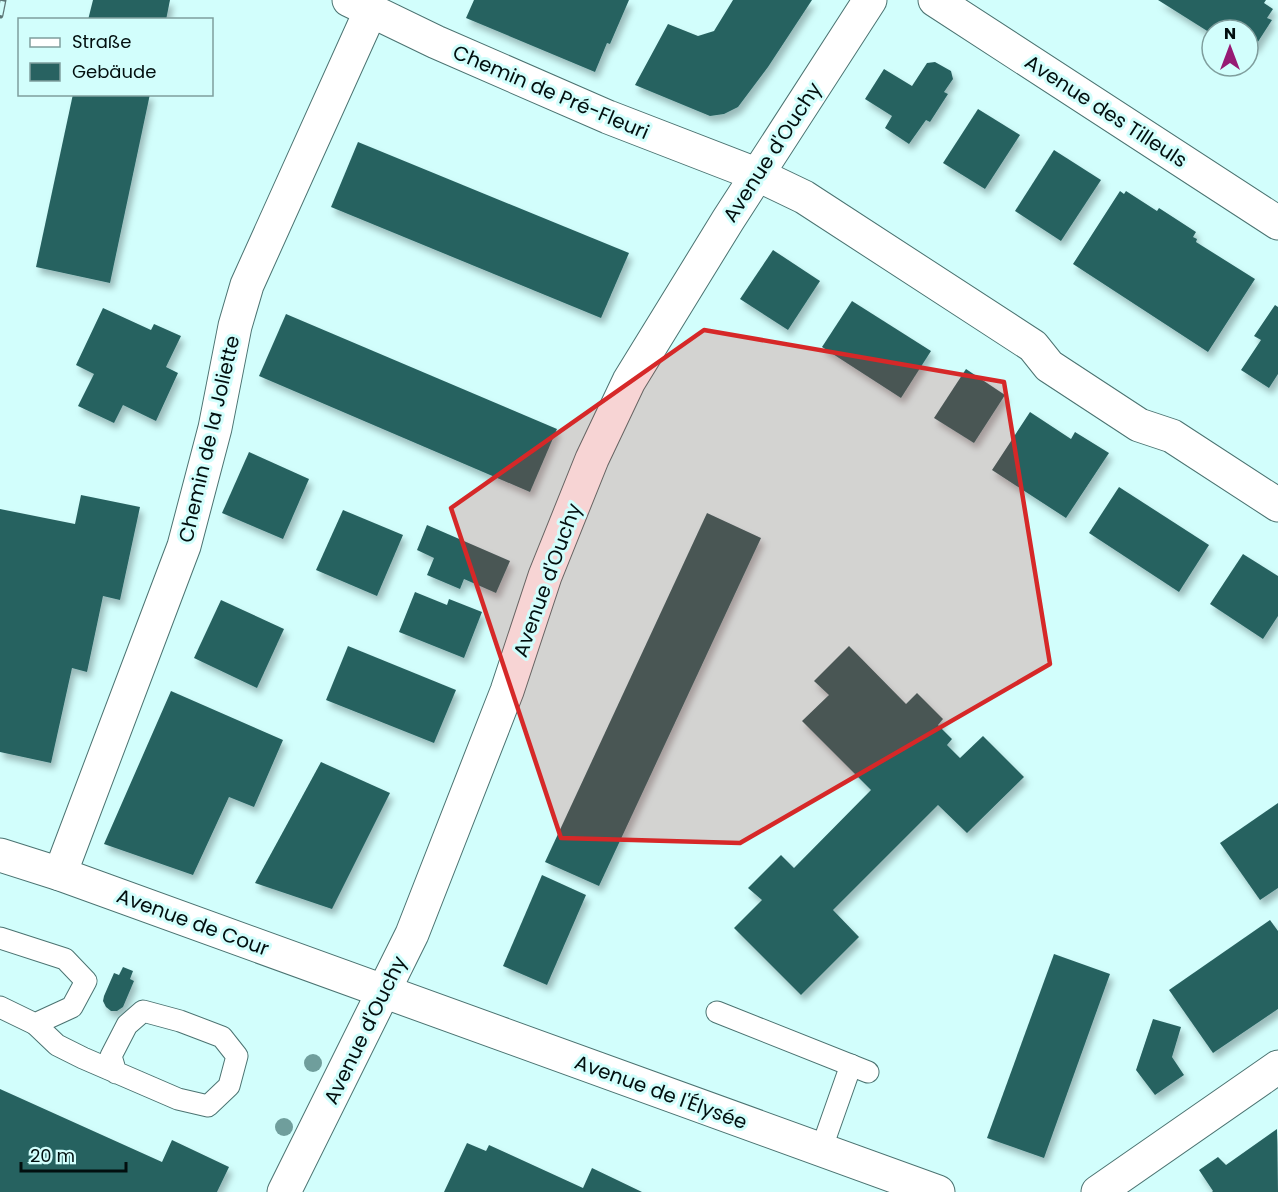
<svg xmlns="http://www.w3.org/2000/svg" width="1278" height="1192" font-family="Poppins,sans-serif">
	<defs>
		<filter id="shadow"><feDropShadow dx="3.5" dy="6" stdDeviation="3" flood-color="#0004"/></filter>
	</defs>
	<rect width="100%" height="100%" fill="#d2fefc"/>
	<!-- building -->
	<g fill="#286261" filter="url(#shadow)">
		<path d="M93 0H170L166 20H88Z"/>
		<path d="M474 0H629L610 44 607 43 595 72 466 18Z"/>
		<path d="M733 0H812L768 67 738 107 724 114 710 116 635 85 668 24 698 36 714 31Z"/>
		<path d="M1158 0H1266L1264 3 1273 9 1267 18 1272 20 1254 48 1248 44V30H1212V34Z"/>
		<path d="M935 62 951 71 953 79 944 92 948 94 930 122 926 120 909 144 885 128 892 116 865 99 884 69 912 86 927 63Z"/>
		<path d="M73 94H150L110 283 36 267Z"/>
		<path d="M978 109 1020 135 985 189 943 163Z"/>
		<path d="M358 142 629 253 601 318 331 207Z"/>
		<path d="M1054 150 1101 180 1061 241 1015 211Z"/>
		<path d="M1120 191 1124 194 1126 191 1157 211 1159 208 1196 232 1193 237 1197 239 1196 242 1255 279 1208 352 1073 264Z"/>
		<path d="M773 250 820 281 788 330 740 299Z"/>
		<path d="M852 301 931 351 901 398 822 347Z"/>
		<path d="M1275 305 1278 307V374L1269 388 1241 370 1261 340 1254 336Z"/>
		<path d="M103 308 151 330 154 324 181 336 166 367 178 373 156 421 123 405 114 423 78 406 94 374 76 365Z"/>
		<path d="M286 314 557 429 530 492 259 376Z"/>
		<path d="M966 369 1005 395 974 443 934 418Z"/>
		<path d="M1030 412 1071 439 1075 432 1109 453 1066 518 992 470Z"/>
		<path d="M249 452 309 479 283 539 222 513Z"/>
		<path d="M1119 487 1209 545 1179 592 1089 533Z"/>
		<path d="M81 495 140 507 120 600 103 596 87 672 72 668 51 763 0 752V509L75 524Z"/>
		<path d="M343 510 403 535 377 596 316 570Z"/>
		<path d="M707 513 761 538 599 886 545 862Z"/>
		<path d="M427 525 510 561 496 593 464 579 460 589 427 575 434 558 417 550Z"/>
		<path d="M1243 554 1278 576V616L1263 639 1210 604Z"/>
		<path d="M415 592 447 605 449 599 482 612 464 658 399 632Z"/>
		<path d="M221 600 284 629 257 688 194 658Z"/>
		<path d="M348 646 456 690 434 743 326 700Z"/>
		<path d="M849 646 906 704 917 693 943 719 938 725 952 739 947 745 960 758 983 736 1024 777 967 833 938 805 833 910 859 937 801 995 734 928 762 900 748 888 781 855 794 868 871 790 802 721 829 695 814 681Z"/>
		<path d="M171 691 283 740 254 807 229 797 193 875 104 844Z"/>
		<path d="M321 762 390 793 332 909 255 883Z"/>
		<path d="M1278 803V888L1260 900 1220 843Z"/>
		<path d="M542 875 586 895 547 985 503 966Z"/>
		<path d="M1270 920 1278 931V1009L1213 1053 1169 990Z"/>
		<path d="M1054 954 1110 974 1044 1158 987 1138Z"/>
		<path d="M123 967 133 971 130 979 134 981 123 1007 117 1011H111L106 1007 103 1001 104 996 114 973 119 975Z"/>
		<path d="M1153 1019 1181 1027 1172 1057 1184 1075 1155 1095 1136 1070Z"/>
		<path d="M0 1089 162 1162 172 1140 229 1167 217 1192H0Z"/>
		<path d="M1277 1129 1278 1192H1212L1213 1191 1199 1170 1218 1157 1226 1165Z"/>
		<path d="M467 1143 486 1151 489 1145 583 1188 592 1168 642 1192H444Z"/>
	</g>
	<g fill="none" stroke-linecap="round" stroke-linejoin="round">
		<!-- lane casing -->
		<g stroke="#4b7371" stroke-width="23">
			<g id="lane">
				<path d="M0 938 65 959 86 981 72 1007 35 1024 0 1007"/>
				<path d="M717 1012 868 1072"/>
				<path d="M35 1024 57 1045 83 1058 178 1099 208 1106 229 1086 237 1056 222 1037 180 1021 143 1011 127 1025 111 1056 116 1073"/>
				<path d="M821 1150 851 1065"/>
			</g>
		</g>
		<!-- street casing -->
		<g stroke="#4b7371" stroke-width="35">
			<g id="street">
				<path d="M349 0 436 42 608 117 758 175 804 197 1033 346 1049 366 1139 425 1172 436 1278 505"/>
				<path d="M935 0 1278 223"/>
				<path d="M60 874 184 546 215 428 235 326 247 285 371 10"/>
				<path d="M1098 1192 1278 1067"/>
			</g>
		</g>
		<!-- secondary casing -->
		<g stroke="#4b7371" stroke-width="35">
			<g id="secondary">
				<path d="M0 855 60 874 938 1192"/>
				<path d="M284 1192 412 934 507 691 545 576 592 459 629 381 728 220 870 0"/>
			</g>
		</g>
		<!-- lane -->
		<use href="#lane" stroke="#fff" stroke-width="21"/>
		<!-- street -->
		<use href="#street" stroke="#fff" stroke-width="33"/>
		<!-- secondary -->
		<use href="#secondary" stroke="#fff" stroke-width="33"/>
		<!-- rail casing -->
		<g stroke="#5c7676" stroke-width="7">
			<path id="rail" d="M0 15 3 0"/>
		</g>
		<!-- rail -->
		<use href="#rail" stroke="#d2fefc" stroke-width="4.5" stroke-dasharray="14" stroke-linecap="butt"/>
	</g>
	<!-- trees -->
	<g fill="#6f9e9c">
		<circle cx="313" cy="1063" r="9"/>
		<circle cx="284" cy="1127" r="9"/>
	</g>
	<!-- marked area -->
	<path fill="#d62828" fill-opacity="0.2" stroke="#d62828" stroke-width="4.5" stroke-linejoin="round" d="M704 330 1004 382 1050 664 740 843 561 838 451 508Z"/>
	<g text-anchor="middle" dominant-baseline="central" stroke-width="6" stroke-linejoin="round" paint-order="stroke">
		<!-- street labels -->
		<g font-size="20" fill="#020f0f" stroke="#d2fefc">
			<text transform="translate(551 92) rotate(23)">Chemin de Pré-Fleuri</text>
			<text transform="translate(1106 111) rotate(33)">Avenue des Tilleuls</text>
			<text transform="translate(772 152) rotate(-57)">Avenue d'Ouchy</text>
			<text transform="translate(209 439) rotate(-77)">Chemin de la Joliette</text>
			<text transform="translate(547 580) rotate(-70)">Avenue d'Ouchy</text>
			<text transform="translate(193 922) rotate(20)">Avenue de Cour</text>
			<text transform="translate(365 1030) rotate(-64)">Avenue d'Ouchy</text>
			<text transform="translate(661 1092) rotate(20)">Avenue de l'Élysée</text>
		</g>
	</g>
	<!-- legend -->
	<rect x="18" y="18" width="195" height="78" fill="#d2fefc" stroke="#7f9e9d" stroke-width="1.5"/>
	<rect x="30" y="38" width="30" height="9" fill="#ffffff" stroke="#7f9e9d" stroke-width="1.5"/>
	<text x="72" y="48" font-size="18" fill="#020f0f">Straße</text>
	<rect x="30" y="63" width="30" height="18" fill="#286261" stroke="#7f9e9d" stroke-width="1.5"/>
	<text x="72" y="78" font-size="18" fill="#020f0f">Gebäude</text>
	<!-- north arrow -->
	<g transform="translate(1230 48)"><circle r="28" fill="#d2fefc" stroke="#7f9e9d" stroke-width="1.5"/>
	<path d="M0-4.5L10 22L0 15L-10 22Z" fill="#961a73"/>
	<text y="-9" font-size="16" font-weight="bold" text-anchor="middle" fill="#020f0f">N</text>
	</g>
	<!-- scale -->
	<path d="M21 1162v9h105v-9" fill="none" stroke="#020f0f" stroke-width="3"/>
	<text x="30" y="1162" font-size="18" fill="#020f0f" stroke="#d2fefc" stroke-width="4.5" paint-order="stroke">20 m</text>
</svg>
